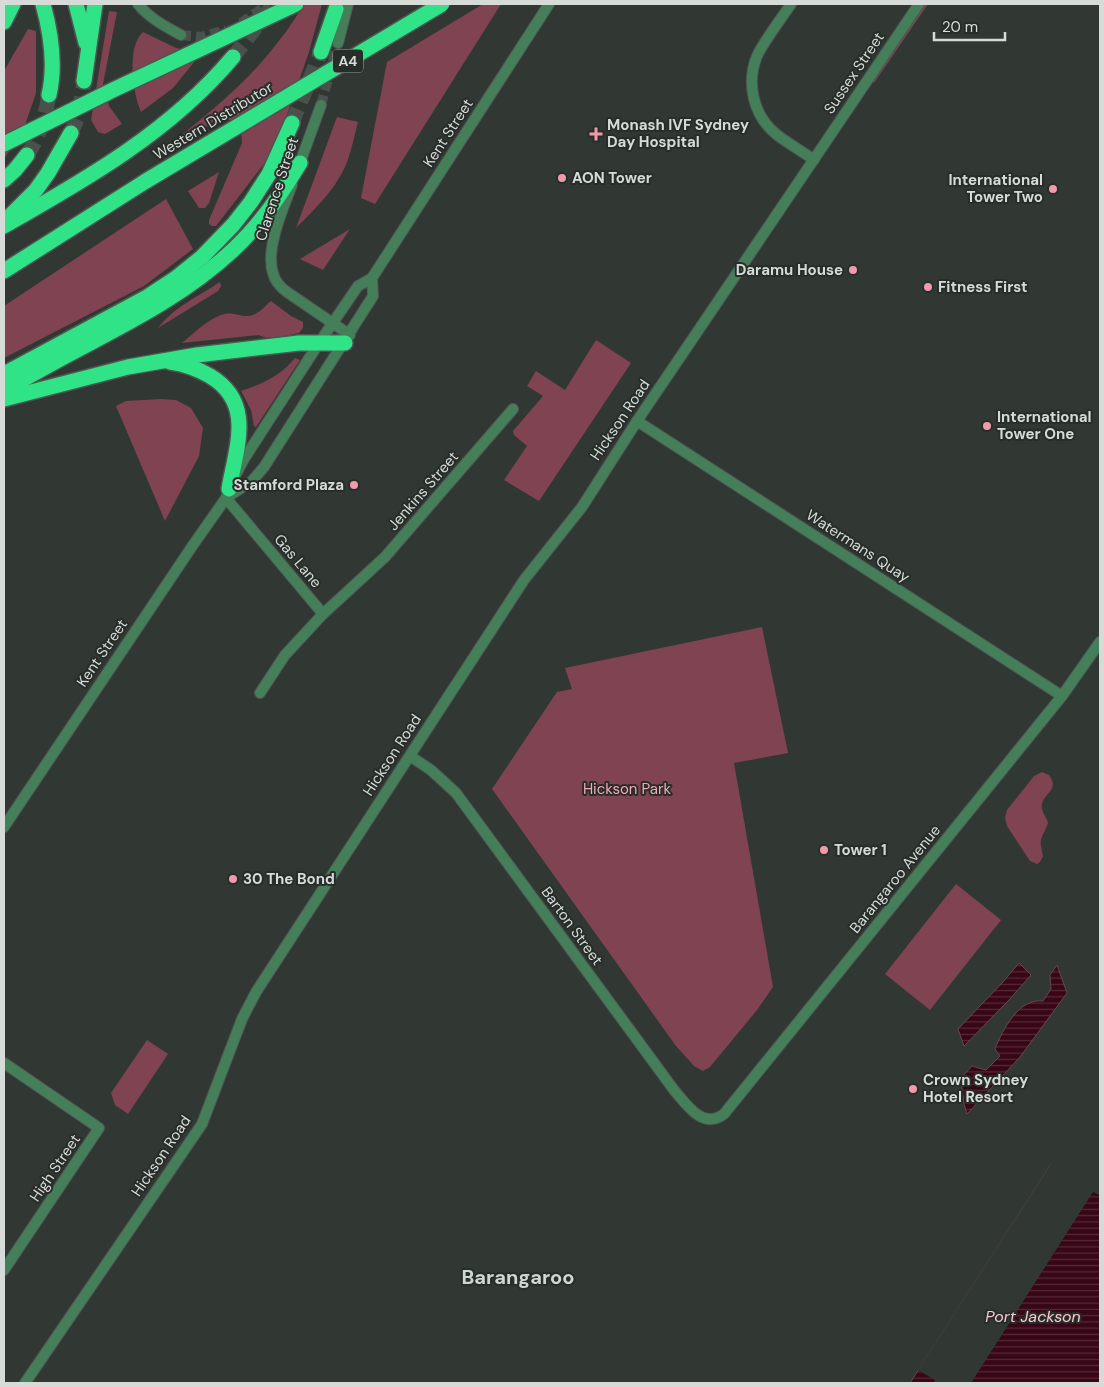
<svg xmlns="http://www.w3.org/2000/svg" width="1104" height="1387" font-family="'DM Sans',sans-serif">
	<defs>
		<pattern id="water-rules" width="6" height="5" patternUnits="userSpaceOnUse" patternTransform="scale(1.25)"><rect width="6" height="5" fill="#380617"/><path d="M0 2.5h6" fill="none" stroke="#542a38"/></pattern>
	</defs>
	<rect width="100%" height="100%" fill="#313833"/>
	<!-- green -->
	<g fill="#7f4351">
		<path d="M305 4H322L309 52 282 129 267 160 216 226H212L209 224V220L242 143 241 131 231 120 215 121 171 149 169 145C208 114 248 82 278 42 288 30 296 16 305 4Z"/>
		<path d="M483 4H501L375 204 361 198 387 62Z"/>
		<path d="M914 4H928L874 83 866 77Z"/>
		<path d="M109 11 117 12 103 84 109 106 122 124 105 134 98 132 91 120Z"/>
		<path d="M28 29 36 31V93L24 128 4 159V71Z"/>
		<path d="M143 32 174 47 199 56 173 88 141 112C133 94 126 47 143 32Z"/>
		<path d="M337 117 358 122C354 137 351 153 345 167 334 191 314 210 296 228Z"/>
		<path d="M219 172 209 203 205 208H199L188 191Z"/>
		<path d="M166 199 193 249 144 286 4 358V306Z"/>
		<path d="M350 229 323 270 300 259Z"/>
		<path d="M220 282 221 286 218 291 158 328C174 307 199 296 220 282Z"/>
		<path d="M271 301 291 316 303 322V328L299 333C288 335 268 341 259 335L182 343C194 333 206 321 221 315 232 311 238 316 248 316 257 316 265 306 271 301Z"/>
		<path d="M596 340 631 363 539 501 504 480 527 446 514 435 513 431 543 396 527 386 536 371 565 390Z"/>
		<path d="M295 358 300 360 256 427 254 426 251 410 241 391C264 383 279 377 295 358Z"/>
		<path d="M161 399 176 400 191 408 203 428 199 456 165 521 116 406 126 401Z"/>
		<path d="M762 627 788 753 734 763 773 987 757 1010 710 1067 703 1071 694 1066 676 1046 492 789 557 692 572 689 565 668Z"/>
		<path d="M1042 772 1049 775C1060 790 1044 793 1042 804 1040 811 1047 817 1048 823 1042 840 1038 836 1043 856L1040 862 1037 864 1030 861 1007 826 1005 818 1007 810 1034 776Z"/>
		<path d="M956 884 1001 920 930 1010 885 974Z"/>
		<path d="M147 1040 168 1054 128 1114 115 1105 111 1093Z"/>
	</g>
	<!-- water -->
	<g fill="url(#water-rules)" stroke="#674651">
		<path d="M1019 963 1031 975 1008 1001 964 1046 958 1029 1003 982Z"/>
		<path d="M1057 965 1067 993 1020 1057 967 1114 964 1104 961 1078 972 1066 986 1070 1000 1056 995 1049C1003 1029 1019 998 1043 1001L1051 989 1050 975Z"/>
		<path d="M1100 1088V1383H910Z"/>
	</g>
	<!-- pier -->
	<path fill="#313833" d="M1100 1086V1194L1099 1195 1093 1192 971 1383H933L935 1380 918 1370 1051 1164 1049 1162Z"/>
	<g fill="none" stroke-linecap="round" stroke-linejoin="round">
		<!-- tertiary-tunnel -->
		<g stroke="#4a504c" stroke-width="10" stroke-dasharray="10 5" stroke-linecap="butt">
			<path d="M241 23 269 4"/>
			<path d="M181 35 201 37 226 30"/>
			<path d="M321 105 338 43"/>
		</g>
		<!-- motorway-tunnel -->
		<g stroke="#4a504c" stroke-width="15" stroke-dasharray="15 8" stroke-linecap="butt">
			<path d="M233 57 274 4"/>
			<path d="M292 123 321 52"/>
			<path d="M71 133 79 114 84 81"/>
			<path d="M27 155C40 136 45 117 49 95"/>
		</g>
		<!-- minor casing -->
		<g stroke="#4f5551" stroke-width="12">
			<g id="minor">
				<path d="M791 4C781 19 764 41 757 56 746 83 753 115 776 134 787 143 802 151 814 160"/>
				<path d="M292 185C283 208 265 250 273 273 275 282 280 287 287 292L350 335"/>
				<path d="M637 421 1062 696"/>
				<path d="M226 498 323 614 385 557 513 409"/>
				<path d="M226 498 252 481 264 467 373 296 372 278"/>
				<path d="M260 693 285 655 323 614"/>
				<path d="M410 756 431 770 456 793 674 1090C687 1105 703 1130 724 1114L1062 696 1100 642"/>
				<path d="M4 827 193 545 226 498 234 478 244 459 319 343 358 286 372 278 549 4"/>
				<path d="M4 1063 99 1128 4 1270"/>
			</g>
		</g>
		<!-- tertiary casing -->
		<g stroke="#4f5551" stroke-width="12">
			<g id="tertiary">
				<path d="M138 4C149 18 166 27 181 35"/>
				<path d="M338 43 348 4"/>
				<path d="M300 163 321 105"/>
				<path d="M25 1383 202 1124 242 1019 256 992 338 866 524 580 582 507 637 421 919 4"/>
			</g>
		</g>
		<!-- motorway casing -->
		<g stroke="#4f5551" stroke-width="18">
			<g id="motorway">
				<path d="M43 4C51 33 56 65 49 95"/>
				<path d="M76 4 86 43"/>
				<path d="M4 22 13 4"/>
				<path d="M321 52 336 9"/>
				<path d="M84 81 95 4"/>
				<path d="M4 180 15 170 27 155"/>
				<path d="M10 216 36 190 48 173 71 133"/>
				<path d="M4 226C87 179 171 131 233 57"/>
				<path d="M4 271 146 181"/>
				<path d="M170 362C184 364 198 369 210 376 255 403 236 447 229 489"/>
				<path d="M4 374 147 297 176 278 202 257 233 225 251 202 269 174 292 123"/>
				<path d="M4 390C28 377 52 363 77 350 132 321 187 293 233 250 260 225 281 195 300 163"/>
				<path d="M4 399 128 367 197 355 299 343H345"/>
			</g>
		</g>
		<!-- minor -->
		<use href="#minor" stroke="#457f5a" stroke-width="10"/>
		<!-- tertiary -->
		<use href="#tertiary" stroke="#457f5a" stroke-width="10"/>
		<!-- motorway -->
		<use href="#motorway" stroke="#30e387" stroke-width="15"/>
		<!-- motorway-bridge casing -->
		<g stroke="#4f5551" stroke-width="18" stroke-linecap="butt">
			<g id="motorway-bridge">
				<path d="M4 144 115 89 296 4"/>
				<path d="M146 181 442 4"/>
			</g>
		</g>
		<!-- motorway-bridge -->
		<use href="#motorway-bridge" stroke="#30e387" stroke-width="15"/>
	</g>
	<!-- markers -->
	<g fill="#f29aac" stroke="#272e29" stroke-width="2">
		<path d="M593.5 126.5h5v5h5v5h-5v5h-5v-5h-5v-5h5z"/>
		<circle cx="562" cy="178" r="5"/>
		<circle cx="1053" cy="189" r="5"/>
		<circle cx="853" cy="270" r="5"/>
		<circle cx="928" cy="287" r="5"/>
		<circle cx="987" cy="426" r="5"/>
		<circle cx="354" cy="485" r="5"/>
		<circle cx="824" cy="850" r="5"/>
		<circle cx="233" cy="879" r="5"/>
		<circle cx="913" cy="1089" r="5"/>
	</g>
	<g text-anchor="middle" dominant-baseline="central" stroke-width="4" stroke-linejoin="round" paint-order="stroke">
		<!-- shield labels -->
		<rect fill="#272e29" stroke="#a2a7a4" stroke-width="1" x="333" y="49.5" width="30" height="23" rx="4"/>
		<g font-size="14" font-weight="bold" fill="#d6dbd8">
			<text x="348" y="61">A4</text>
		</g>
		<!-- street labels -->
		<g font-size="15" fill="#d6dbd8" stroke="#272e29">
			<text transform="translate(854 73) rotate(-56)">Sussex Street</text>
			<text transform="translate(213 121) rotate(-31)">Western Distributor</text>
			<text transform="translate(448 133) rotate(-57)">Kent Street</text>
			<text transform="translate(277 189) rotate(-72)">Clarence Street</text>
			<text transform="translate(620 420) rotate(-56)">Hickson Road</text>
			<text transform="translate(423 491) rotate(-49)">Jenkins Street</text>
			<text transform="translate(858 546) rotate(33)">Watermans Quay</text>
			<text transform="translate(298 561) rotate(50)">Gas Lane</text>
			<text transform="translate(102 653) rotate(-56)">Kent Street</text>
			<text transform="translate(392 755) rotate(-57)">Hickson Road</text>
			<text transform="translate(895 879) rotate(-51)">Barangaroo Avenue</text>
			<text transform="translate(572 926) rotate(54)">Barton Street</text>
			<text transform="translate(161 1156) rotate(-56)">Hickson Road</text>
			<text transform="translate(55 1168) rotate(-56)">High Street</text>
		</g>
		<!-- poi labels -->
		<g font-size="15" font-weight="bold" fill="#d6dbd8" stroke="#272e29" text-anchor="start">
			<text x="607" y="125">Monash IVF Sydney<tspan x="607" dy="17">Day Hospital</tspan></text>
			<text x="572" y="178">AON Tower</text>
			<text x="1043" y="180" text-anchor="end">International<tspan x="1043" dy="17">Tower Two</tspan></text>
			<text x="843" y="270" text-anchor="end">Daramu House</text>
			<text x="938" y="287">Fitness First</text>
			<text x="997" y="417">International<tspan x="997" dy="17">Tower One</tspan></text>
			<text x="344" y="485" text-anchor="end">Stamford Plaza</text>
			<text x="834" y="850">Tower 1</text>
			<text x="243" y="879">30 The Bond</text>
			<text x="923" y="1080">Crown Sydney<tspan x="923" dy="17">Hotel Resort</tspan></text>
		</g>
		<!-- park labels -->
		<g font-size="15" fill="#f6a7b6" stroke="#272e29">
			<text x="627" y="789">Hickson Park</text>
		</g>
		<!-- water labels -->
		<g font-size="16" font-style="italic" fill="#fdc6d0" stroke="#272e29">
			<text x="1033" y="1316">Port Jackson</text>
		</g>
		<!-- district labels -->
		<g font-size="20" font-weight="bold" fill="#ced7d0" stroke="#272e29">
			<text x="518" y="1277">Barangaroo</text>
		</g>
	</g>
	<!-- border -->
	<rect width="1104" height="1387" fill="none" stroke="#d6dbd8" stroke-width="10"/>
	<!-- scale -->
	<path d="M934 32v8h71v-8" fill="none" stroke="#d6dbd8" stroke-width="2.5"/>
	<text x="942" y="32" font-size="15" fill="#d6dbd8" stroke="#272e29" stroke-width="4" paint-order="stroke">20 m</text>
</svg>
